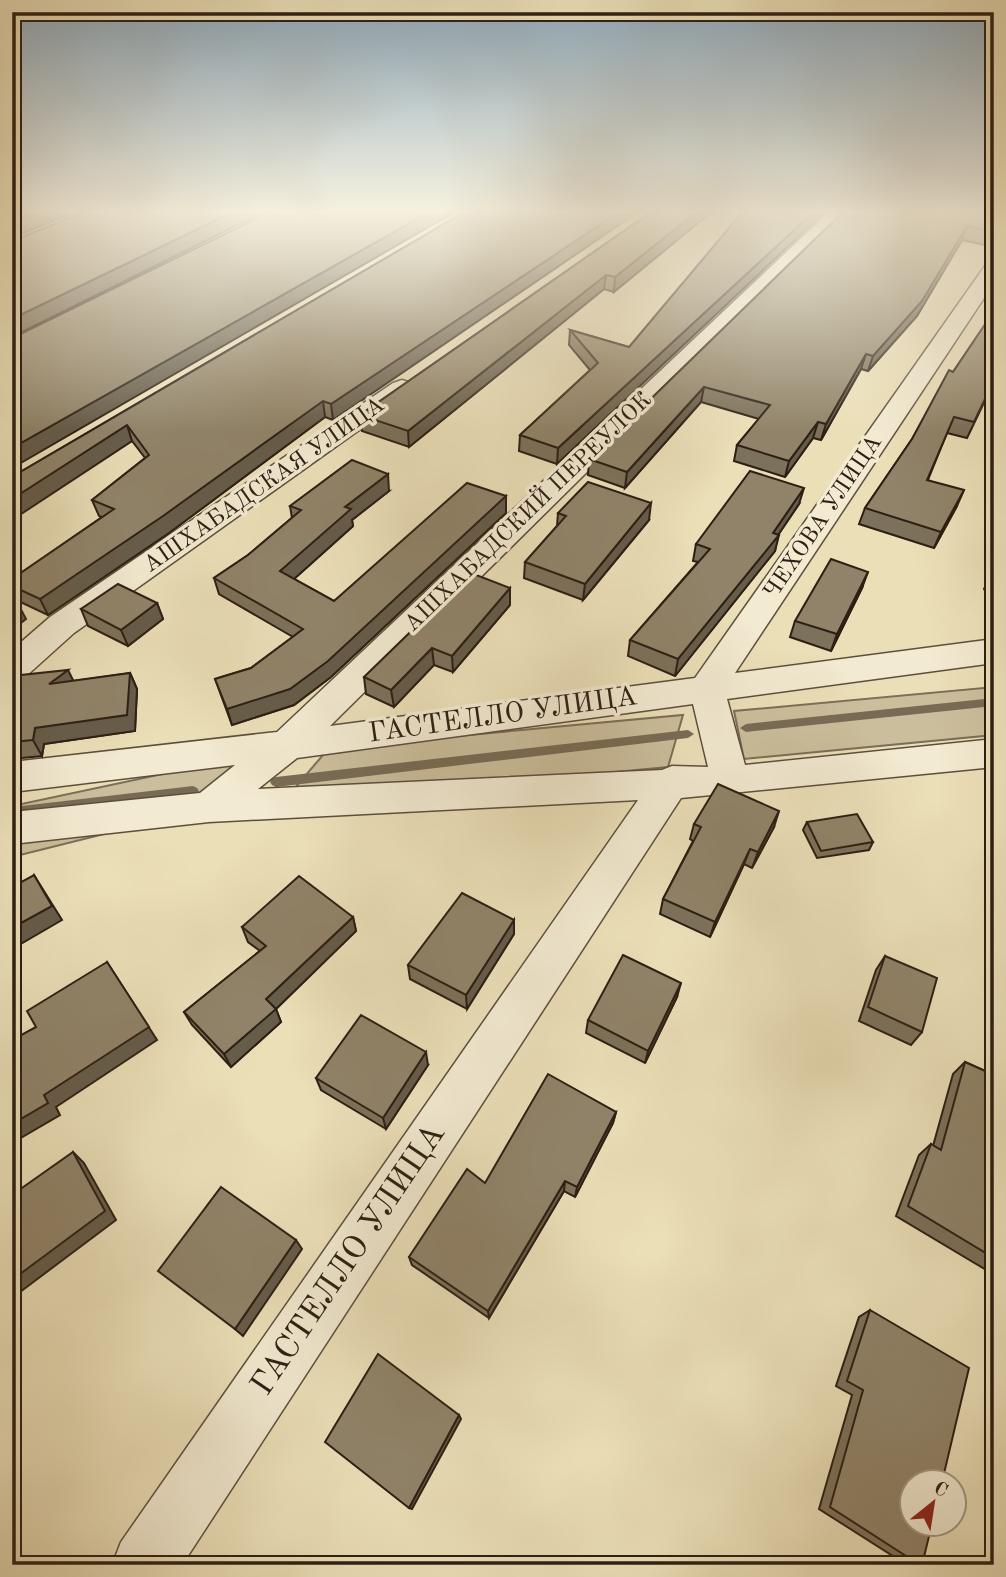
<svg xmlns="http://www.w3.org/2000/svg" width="1006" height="1577" font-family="'Old Standard TT',serif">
	<rect width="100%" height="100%" fill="#ebdfb8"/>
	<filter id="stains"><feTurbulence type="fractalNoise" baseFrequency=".00286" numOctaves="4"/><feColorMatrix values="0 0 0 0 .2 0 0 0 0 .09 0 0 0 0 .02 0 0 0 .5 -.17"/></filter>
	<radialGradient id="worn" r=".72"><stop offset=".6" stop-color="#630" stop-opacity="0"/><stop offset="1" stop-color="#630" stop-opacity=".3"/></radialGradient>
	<!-- green -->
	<g fill="#cbbe9c" stroke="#7c6e58" stroke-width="2">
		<path d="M994 687V735L744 759 734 711Z"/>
		<path d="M683 715 668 767 281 804 329 748Z"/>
		<path d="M247 756 188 813 12 857V806Z"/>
	</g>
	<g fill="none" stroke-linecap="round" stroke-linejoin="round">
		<!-- stream -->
		<g fill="#786b55" fill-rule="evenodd">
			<path d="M994 698V706L746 732 740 728 746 724Z"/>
			<path d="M688 730 694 734 688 738 276 787 272 785 270 782 272 779 276 777Z"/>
			<path d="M193 786 197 788 199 791 197 794 193 796 12 817 13 807Z"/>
		</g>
		<!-- street casing -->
		<g stroke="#5c4f3d" stroke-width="3">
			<g id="street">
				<path d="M831 210H852L330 726 695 678 987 263 994 261V283L735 673 994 639V663L727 699 745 765 994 739V767L681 798 182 1565H112L121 1542 638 800 209 822 12 844V812L200 793 235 765 12 792V762L277 732ZM693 704 708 767 672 766 662 770 258 789 297 758Z"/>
				<path d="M402 380 411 383 415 388 411 393 74 633 24 678 12 681V650L50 617 393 383Z"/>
			</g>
		</g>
		<!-- street -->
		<use href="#street" fill="#f2ead1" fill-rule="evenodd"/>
	</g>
	<!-- wall -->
	<g fill="#7c715a" stroke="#2d1f14" stroke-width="2">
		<path d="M468 210 333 420 325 417 169 533 48 615 14 599 12 595V579L102 517 99 516 92 500 145 458 132 441 15 475Z"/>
		<path d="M654 210 614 292 604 289 409 447 362 431 360 415Z"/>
		<path d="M845 210H994V247L962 240 917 316 868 371 861 369 821 440 813 438 785 477 734 461 737 445 759 419 701 402 625 488 588 475 589 459Z"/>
		<path d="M994 311V382L967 438 947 433 928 480 957 506 934 548 859 524 865 508 912 439 953 372Z"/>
		<path d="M570 330 629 347 557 464 519 451 520 435 590 370 569 345Z"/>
		<path d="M389 491 352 520 353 526 294 579 334 601 506 496V513L331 677 294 705 232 725 215 679 251 668 293 637 219 594 214 578 248 555 292 518 290 506Z"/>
		<path d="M799 504 778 535 775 551 675 676 628 656 630 640 698 562 693 561 696 544Z"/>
		<path d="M558 513 649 520 583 600 524 578 525 562 557 526Z"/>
		<path d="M994 569V606L984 589Z"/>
		<path d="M862 588 831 651 790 637 795 621Z"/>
		<path d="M157 603 163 619 128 646 88 626 81 609Z"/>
		<path d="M510 605 453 672 434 665 394 707 366 694 364 677Z"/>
		<path d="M130 673 137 689 135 731 44 744 42 756 12 759V676L74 681Z"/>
		<path d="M807 822 873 842 869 850 817 858 803 830Z"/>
		<path d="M694 824 774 827 752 868 744 864 710 937 660 914 663 899 693 841 690 839Z"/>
		<path d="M353 917 356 931 276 1009 281 1022 231 1067 192 1025 184 1012 260 951 248 942 242 927Z"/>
		<path d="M514 920V934L467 1009 410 979 408 965Z"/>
		<path d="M885 956 922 1032 911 1045 859 1021 876 970Z"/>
		<path d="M677 997 645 1063 586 1033 588 1020Z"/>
		<path d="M965 1062 994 1075V1268L988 1271 896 1216 919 1155 931 1144 933 1146 953 1074Z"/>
		<path d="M428 1065 386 1129 321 1090 316 1078Z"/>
		<path d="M616 1112 613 1123 575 1197 564 1191 489 1318 412 1265 409 1257 485 1183Z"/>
		<path d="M870 1310 922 1565H907L819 1509 852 1395 836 1386 859 1317Z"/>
	</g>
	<!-- shaded-wall -->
	<g fill="#655c4a" stroke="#2d1f14" stroke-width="2">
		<path d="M42 210H80L12 238V222Z"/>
		<path d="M237 210H268L12 337V319Z"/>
		<path d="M433 210H458L12 468V448Z"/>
		<path d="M622 210H641L333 420 331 404Z"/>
		<path d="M699 210H714L614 292 615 277Z"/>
		<path d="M816 210H827L557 464 558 448Z"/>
		<path d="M967 226 962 240 917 316 868 371 873 356Z"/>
		<path d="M606 275 604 289 409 447 408 431Z"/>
		<path d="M866 354 861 369 821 440 826 424Z"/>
		<path d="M704 387 701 402 625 488 627 472Z"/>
		<path d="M323 401 325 417 169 533 48 615 40 599Z"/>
		<path d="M818 422 813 438 785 477 789 461Z"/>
		<path d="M127 425 132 441 12 520V499Z"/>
		<path d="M388 474 389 491 352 520 353 526 284 588 280 571 345 507Z"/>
		<path d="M804 488 799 504 774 541 779 535 775 551 675 676 678 659 773 533Z"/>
		<path d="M964 490 957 506 934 548 941 532Z"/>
		<path d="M506 496V513L331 677 294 705 232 725 227 709Z"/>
		<path d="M651 503 649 520 583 600 585 584Z"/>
		<path d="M868 572 862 588 831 651 837 634Z"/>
		<path d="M510 588V605L453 672 452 656Z"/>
		<path d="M17 602 26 619 12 630V606Z"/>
		<path d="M157 603 163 619 128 646 121 630Z"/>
		<path d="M432 648 434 665 394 707 391 690Z"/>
		<path d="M68 670 76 686 49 684Z"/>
		<path d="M130 673 137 689 135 731 44 744 42 756 33 740 35 728Z"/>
		<path d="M779 811 774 827 752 868 758 852Z"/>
		<path d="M750 849 744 864 710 937 715 922Z"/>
		<path d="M34 875 62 920 12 949V928Z"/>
		<path d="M353 917 356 931 276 1009 281 1022 231 1067 224 1054 266 999Z"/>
		<path d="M514 920V934L467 1009 466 995Z"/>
		<path d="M107 962 157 1040 56 1107 60 1115 12 1143V1124L44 1095Z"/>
		<path d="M681 983 677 997 645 1063 648 1051Z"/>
		<path d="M426 1052 428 1065 386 1129 383 1118Z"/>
		<path d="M616 1112 613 1123 575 1197 577 1187Z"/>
		<path d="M73 1152 84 1163 116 1220 12 1298V1280Z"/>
		<path d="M565 1181 564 1191 489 1318 488 1311Z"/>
		<path d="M296 1240 302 1249 243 1336 235 1329Z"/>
		<path d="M459 1415 461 1419 412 1509 409 1508Z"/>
	</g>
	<!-- building -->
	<g fill="#908369" stroke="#2d1f14" stroke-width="2">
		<path d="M12 210H42L12 222Z"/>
		<path d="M89 210H237L12 319V241Z"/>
		<path d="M274 210H433L12 448V338Z"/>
		<path d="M468 210H622L331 404 323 401 163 516 40 599 12 586V579L114 509 92 500 149 455 127 425 12 499V476L15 475Z"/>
		<path d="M654 210H699L615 277 606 275 408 431 360 415Z"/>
		<path d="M744 210H816L558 448 520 435 598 363 570 330 629 347Z"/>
		<path d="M845 210H994V232L967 226 922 301 873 356 866 354 826 424 818 422 789 461 737 445 770 405 704 387 627 472 589 459Z"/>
		<path d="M994 311V380L974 422 954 417 927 480 964 490 941 532 865 508 912 439 949 370 953 372Z"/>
		<path d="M352 460 388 474 345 507 351 509 280 571 334 601 467 483 506 496 328 661 290 689 227 709 215 679 251 668 303 629 214 578 248 555 301 510 290 506Z"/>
		<path d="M750 471 804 488 773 533 779 535 678 659 630 640 710 549 696 544Z"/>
		<path d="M588 482 651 503 585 584 525 562 566 516 558 513Z"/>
		<path d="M831 559 868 572 837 634 795 621Z"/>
		<path d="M471 573 510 588 452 656 432 648 391 690 364 677Z"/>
		<path d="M118 584 157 603 121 630 81 609Z"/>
		<path d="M12 600 17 602 12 606Z"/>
		<path d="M68 670 49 684 130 673 127 715 35 728 33 740 12 742V676Z"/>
		<path d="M718 784 779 811 758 852 750 849 715 922 663 899 701 827 694 824Z"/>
		<path d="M857 814 873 842 821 851 807 822Z"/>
		<path d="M34 875 52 906 12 928V887Z"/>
		<path d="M299 876 353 917 266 999 276 1009 224 1054 184 1012 266 946 242 927Z"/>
		<path d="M462 893 514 920 466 995 408 965Z"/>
		<path d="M623 955 681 983 648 1051 588 1020Z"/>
		<path d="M885 956 937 978 922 1032 868 1007Z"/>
		<path d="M107 962 149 1027 44 1095 48 1103 12 1124V1040L36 1027 27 1011Z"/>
		<path d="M361 1015 426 1052 383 1118 316 1078Z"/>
		<path d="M965 1062 994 1075V1258L908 1206 931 1144 941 1150Z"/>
		<path d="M548 1074 616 1112 577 1187 565 1181 488 1311 409 1257 467 1169 485 1183Z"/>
		<path d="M73 1152 105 1211 12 1280V1195Z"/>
		<path d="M221 1187 296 1240 235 1329 158 1271Z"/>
		<path d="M870 1310 969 1368 942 1482H912V1524H932L922 1565H920L830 1507 863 1390 847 1381Z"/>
		<path d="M378 1354 459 1415 409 1508 325 1442Z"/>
	</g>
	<!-- sky -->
	<linearGradient id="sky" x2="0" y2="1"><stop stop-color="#8fabbe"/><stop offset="0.49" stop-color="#f6f1df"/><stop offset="1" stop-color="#f6f1df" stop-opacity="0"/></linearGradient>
	<rect width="1006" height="431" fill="url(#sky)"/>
	<g text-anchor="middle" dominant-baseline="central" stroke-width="7" stroke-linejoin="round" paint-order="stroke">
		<!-- far-street labels -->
		<g font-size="23" fill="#2d1f14" stroke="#f2ead1">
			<text transform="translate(264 485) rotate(-35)">АШХАБАДСКАЯ УЛИЦА</text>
			<text transform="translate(528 512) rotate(-44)">АШХАБАДСКИЙ ПЕРЕУЛОК</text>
			<text transform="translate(823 517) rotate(-56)">ЧЕХОВА УЛИЦА</text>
		</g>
		<!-- street labels -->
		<g font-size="28" fill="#2d1f14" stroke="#f2ead1">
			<text transform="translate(503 716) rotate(-8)">ГАСТЕЛЛО УЛИЦА</text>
		</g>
		<!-- near-street labels -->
		<g font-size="33" fill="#2d1f14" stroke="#f2ead1">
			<text transform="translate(349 1260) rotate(-56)">ГАСТЕЛЛО УЛИЦА</text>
		</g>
	</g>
	<!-- margin -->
	<rect width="1006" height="1577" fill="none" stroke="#ebdfb8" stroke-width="42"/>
	<rect x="14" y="14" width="978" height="1549" fill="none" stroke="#2d1f14" stroke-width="3.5"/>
	<rect x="21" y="21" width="964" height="1535" fill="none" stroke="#2d1f14" stroke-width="2"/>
	<!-- north arrow -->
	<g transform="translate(933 1503) rotate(30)"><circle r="33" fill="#f2ead1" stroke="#a39985" stroke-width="2"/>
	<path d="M0-5L12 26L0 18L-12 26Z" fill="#8f2418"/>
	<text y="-10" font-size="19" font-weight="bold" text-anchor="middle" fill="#2d1f14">С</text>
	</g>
	<rect width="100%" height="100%" filter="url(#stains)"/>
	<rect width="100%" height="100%" fill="url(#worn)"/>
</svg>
